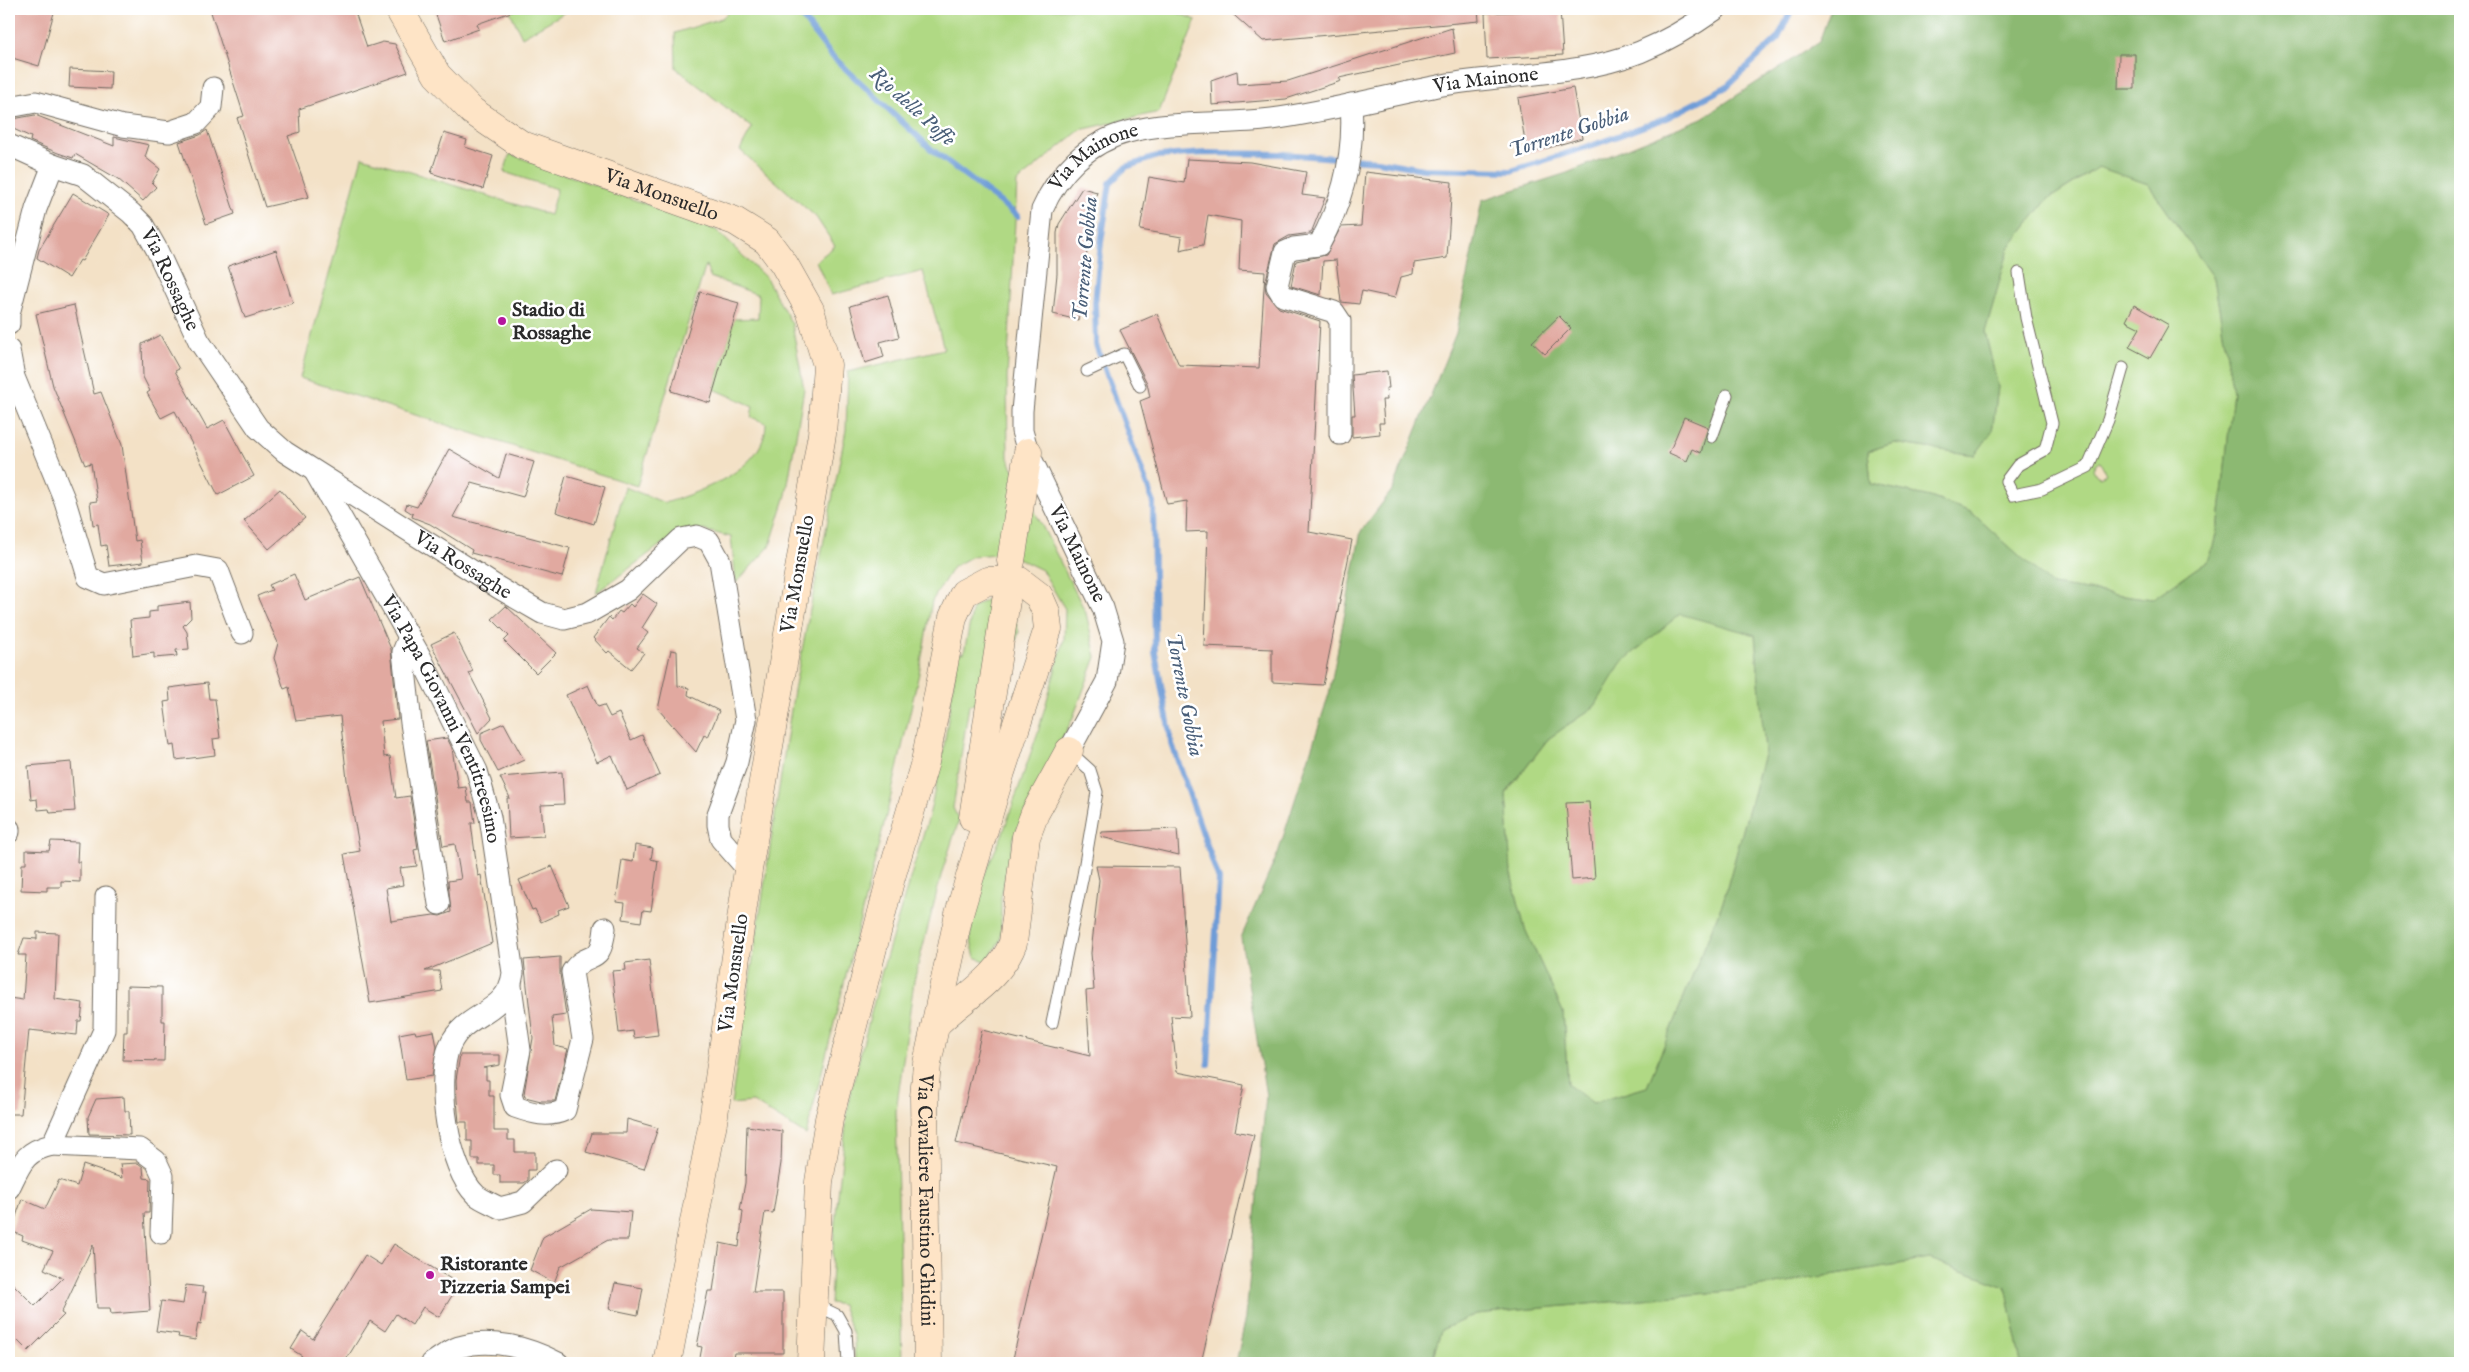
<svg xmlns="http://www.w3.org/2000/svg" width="2469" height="1372" font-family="'IM FELL English',serif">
	<rect width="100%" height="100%" fill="#fff"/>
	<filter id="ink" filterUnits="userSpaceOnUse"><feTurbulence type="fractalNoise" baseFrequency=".02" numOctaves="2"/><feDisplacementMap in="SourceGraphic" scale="10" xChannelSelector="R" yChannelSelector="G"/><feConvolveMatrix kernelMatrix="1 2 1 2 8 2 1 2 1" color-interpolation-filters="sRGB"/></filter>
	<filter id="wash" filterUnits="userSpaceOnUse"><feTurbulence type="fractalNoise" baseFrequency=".0096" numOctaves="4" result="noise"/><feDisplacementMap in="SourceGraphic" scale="20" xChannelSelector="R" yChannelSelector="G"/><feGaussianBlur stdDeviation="1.12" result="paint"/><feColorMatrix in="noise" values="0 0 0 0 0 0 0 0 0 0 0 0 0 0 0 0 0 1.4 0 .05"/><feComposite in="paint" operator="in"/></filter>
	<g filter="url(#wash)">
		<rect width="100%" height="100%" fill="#f3e1c6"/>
		<!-- green -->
		<g fill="#b0d984" stroke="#6e8258" fill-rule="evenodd">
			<path d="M509 9H571L522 37Z"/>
			<path d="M731 9H1168L1196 20 1159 112 1080 130 1017 182 1007 378 1008 458 1086 613 1096 657 1072 720 1039 782 1014 836 1001 897V939L987 962 975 957 970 937 976 893 1003 833 1038 732 1064 639 1065 609 1042 570 1007 553 973 556 953 567 932 601 919 673 890 800 806 1135 753 1102 731 1104 794 690 846 430 848 372 944 349 923 271 831 295 816 261 835 246 816 217 740 150 752 128 676 68 675 33 722 18Z"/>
			<path d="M510 154 716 230 766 278 792 324 804 389 786 495 770 546 736 583 731 537 703 530 662 544 596 593 625 487 665 503C702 491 766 469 766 423L751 417 753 406 714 389 734 319 758 318 759 295 710 277 706 265 637 486 300 378 362 157 550 215 557 189 504 172Z"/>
			<path d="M2099 167 2148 184 2214 278 2233 392 2219 522 2210 559 2152 599 2051 585 1971 512 1930 497 1871 484 1868 451 1894 443 1975 455 1992 432 1998 387 1985 332 2009 248 2047 200ZM2100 462 2106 474 2100 477 2096 475 2093 469 2096 463Z"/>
			<path d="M990 598 1011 608 1019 632 997 701 969 705 953 808 959 820 942 872 914 981 896 1111 902 1363H855L854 1338 842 1305 830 1303 834 1231 849 1098 882 971 929 816 943 753 958 652 964 653 973 607Z"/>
			<path d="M1681 613 1755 635 1765 751 1723 902 1647 1087 1593 1103 1568 1085 1563 1012 1525 929 1511 874 1506 794 1548 739 1595 706 1620 663Z"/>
			<path d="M1930 1259 2006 1287 2022 1363H1431L1441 1330 1476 1314 1731 1291Z"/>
		</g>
		<!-- forest -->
		<path fill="#8cb972" stroke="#5c724e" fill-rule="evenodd" d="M1831 9H2460V1363H2022L2006 1287 1930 1259 1731 1291 1476 1314 1441 1330 1431 1363H1236L1246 1317 1266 1096 1241 938 1278 853 1329 694 1361 531 1393 489 1456 333 1482 200 1567 173 1702 118 1819 42ZM2098 167 2148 184 2214 278 2233 392 2219 522 2210 559 2152 599 2052 585 1971 512 1930 497 1871 484 1868 451 1894 443 1975 455 1992 432 1998 387 1985 332 2009 248 2047 200ZM1680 614 1755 635 1765 751 1723 902 1647 1087 1593 1103 1568 1085 1563 1012 1525 929 1511 874 1506 793 1548 739 1595 706 1621 663Z"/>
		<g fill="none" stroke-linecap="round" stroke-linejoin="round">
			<!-- stream -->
			<g stroke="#6e9cd7" stroke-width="6">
				<path d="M796 9 831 55 931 149 1018 216"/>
				<path d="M1208 1064 1219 880 1172 744 1155 652 1153 501 1096 345 1095 303 1101 242 1110 183 1126 167 1158 156 1206 153 1282 154 1378 161 1423 169 1511 171 1596 144 1666 118 1726 87 1778 38 1792 9"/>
			</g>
		</g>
		<g id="blocks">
			<!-- building -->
			<g fill="#e1a9a0">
				<path d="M9 9H55L39 66 9 57Z"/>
				<path d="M210 9H354L367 47 383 42 395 44 408 72 299 109 300 132 288 136 309 197 265 207 237 118 244 116Z"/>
				<path d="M434 9H514V11L477 24 479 29 445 41Z"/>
				<path d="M1227 9H1478L1479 21 1263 41Z"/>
				<path d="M1560 10 1563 55 1487 59 1485 13Z"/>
				<path d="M1452 28 1455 53 1339 78 1341 81 1286 99 1212 105 1211 80 1237 71 1238 84 1288 81Z"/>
				<path d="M2119 54H2135V89H2118Z"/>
				<path d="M70 69 111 71 110 89 69 87Z"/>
				<path d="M1573 88 1582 138 1527 154 1518 98Z"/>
				<path d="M35 115 114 146V137L149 145 145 157 160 169 152 183 156 187 143 201 118 179 75 154 73 158 58 153 30 141 31 137 9 127 13 119Z"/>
				<path d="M207 130 235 214 206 224 179 142 200 135Z"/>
				<path d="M444 133 467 140 465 147 493 156 483 189 431 173Z"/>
				<path d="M1187 159 1250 162 1306 172 1302 195 1325 198 1311 233 1289 236 1275 244 1265 284 1266 292 1279 308 1320 321 1309 532 1352 540 1323 685 1272 682V649L1204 646 1208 531 1186 532 1187 501 1167 504 1140 401 1150 397 1147 383 1120 330 1157 314 1179 365 1259 368 1265 272 1239 270 1241 221 1208 215 1203 245 1180 250 1182 237 1140 230 1149 177 1184 183Z"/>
				<path d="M1365 172 1452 182 1447 258 1414 263 1413 274 1401 277 1395 298 1362 291 1359 304 1341 302 1336 260 1323 261 1321 295 1291 286 1296 261 1326 255 1341 227 1361 226Z"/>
				<path d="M1082 188 1097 192 1088 228 1093 229 1085 260 1090 261 1078 320 1053 314 1057 274V233L1059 224Z"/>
				<path d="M73 193 109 215 82 261 80 260 69 278 37 258 39 250Z"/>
				<path d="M276 250 293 303 245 318 228 266Z"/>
				<path d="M700 292 739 303 710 403 671 391Z"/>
				<path d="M888 295 899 337 880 342 884 357 865 363 850 306Z"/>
				<path d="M74 305 94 394 101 392 122 445 135 541 140 540 143 562 109 566 106 545 101 546 98 524 93 525 90 502 97 501 91 463 85 465 53 386 36 314Z"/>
				<path d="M2134 305 2169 325 2150 358 2129 347 2140 328 2126 321Z"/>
				<path d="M1559 316 1571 328 1545 354 1532 342Z"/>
				<path d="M160 335 179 369 175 371 207 429 224 420 254 476 218 495 175 411 161 418 147 393 150 391 143 377 142 344Z"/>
				<path d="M1387 371 1389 388H1386L1387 400H1382L1384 423H1379L1380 434 1352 437V415H1355L1352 375Z"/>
				<path d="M1684 417 1708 427 1701 453 1692 449 1687 461 1669 453Z"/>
				<path d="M449 449 499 478 506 454 534 462 523 497 472 483 453 517 570 548 562 577 471 553 472 550 430 524 412 517 413 514 405 509 407 504 417 507Z"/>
				<path d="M566 476 605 487 594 524 556 512Z"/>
				<path d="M280 489 305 518 269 549 244 521Z"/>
				<path d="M294 574 305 600 360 577 391 649 398 719 381 721 384 757 390 756 396 798 410 796 418 849 414 850 417 866 400 868 403 885 386 888 391 921 434 915 440 916 451 912 448 881 461 879 455 844 443 846 426 741 447 738 452 748 458 788 466 787 468 802H472L475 823H471L478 876 481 875 492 943 425 971H439L442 991 370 1003 344 854 360 851 347 780 340 716 296 721 289 687 284 689 274 658 278 643 257 596 272 590 269 585Z"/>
				<path d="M643 594 657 604 642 628 648 633 637 648 644 653 631 669 609 651 607 653 593 638 609 617 612 620 619 611 622 613 630 604 633 607Z"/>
				<path d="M190 602 191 618 183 626 187 632 189 649 176 650 177 656 154 658V653L133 656 130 620 149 618V612L157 611V606Z"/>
				<path d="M506 606 556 653 536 673 504 641 509 636 492 619Z"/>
				<path d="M454 633 473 671 469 673 492 718 478 733 431 644Z"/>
				<path d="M671 650 677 651 678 686 689 688 688 695 719 711 708 737 704 735 696 752 658 709Z"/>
				<path d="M207 683 209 699H215L220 738 213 739 215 755 176 760 174 745 170 746 164 702 170 701 169 688Z"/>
				<path d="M588 685 598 707 604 705 610 717 619 713 631 740 642 735 660 775 627 790 612 755 597 762 566 695Z"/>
				<path d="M504 723 524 760 498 772 481 740V733Z"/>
				<path d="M71 762 75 811 50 813 49 809 38 810 37 799 31 800 28 766Z"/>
				<path d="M562 772 564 804 541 805 544 836 509 838 507 798H510L500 777Z"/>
				<path d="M1589 802 1595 878 1572 880 1566 803Z"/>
				<path d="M1177 829 1179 855 1101 837 1102 832Z"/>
				<path d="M51 841 78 842 77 862H80V882L61 881V887H47V891L21 890 22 864H26V850L49 851Z"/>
				<path d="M635 845 653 848 651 859 658 861 651 911 643 910 641 922 623 919 625 903 616 902 622 860 633 862Z"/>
				<path d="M552 866 569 906 558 910 559 914 541 922 535 909 532 910 519 880Z"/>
				<path d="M1096 866 1180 867 1190 1017 1171 1016 1177 1072 1244 1085 1235 1131 1254 1135 1201 1363H1012L1057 1167 956 1143 982 1030 1090 1056 1086 991 1094 990 1091 953 1099 880Z"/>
				<path d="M37 932 58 933 55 999 83 1003 81 1021H78L77 1035 29 1030 21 1114H9V998L23 1000 26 955H18L24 938 37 939Z"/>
				<path d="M560 957V974L566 1015 552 1017 555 1046 568 1049 555 1101H541L525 1097 524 1094 533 1038 524 960Z"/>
				<path d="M649 960 658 1035 634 1038 633 1031 619 1033 612 971 626 970 625 963Z"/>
				<path d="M127 986 162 987V1021H165L164 1061 123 1060 124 1032H127Z"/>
				<path d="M415 1031 416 1034 434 1031 437 1047 432 1076 406 1080 399 1034Z"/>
				<path d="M460 1055H500V1065L483 1068H486V1080H489V1096H494V1131H508V1140H515V1152H535V1170H528V1180L524 1183H500V1175H494V1165H479V1159H472V1141H467V1122H459L457 1100 456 1080Z"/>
				<path d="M124 1097 125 1111H129L130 1135 89 1134 88 1117 96 1099Z"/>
				<path d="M627 1119 658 1128 644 1169 586 1152 592 1133H626Z"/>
				<path d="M747 1126 782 1131 781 1163 773 1213 765 1212 753 1292H783V1353H734L732 1363H699L702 1347 697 1346 708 1291H713L720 1243 739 1247 743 1211 740 1210 745 1183Z"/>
				<path d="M138 1163 143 1167 144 1178 150 1179 149 1213H144L150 1311 111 1314 110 1308H97L93 1245 61 1313 64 1315 28 1351 9 1332V1280L35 1306 63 1278 44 1269 53 1251 22 1240 23 1236 11 1231 22 1199 45 1209 59 1180 77 1186 83 1165 122 1178 120 1164Z"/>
				<path d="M591 1209 631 1212 628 1240H608L560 1267 554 1283 530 1270 543 1237Z"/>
				<path d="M394 1244 459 1284 439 1317 423 1307 412 1325 396 1314 385 1331 370 1321 344 1363H297L302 1356 291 1349 302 1331 313 1339 365 1255 381 1265Z"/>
				<path d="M615 1283 643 1288 638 1315 609 1309Z"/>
				<path d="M186 1285 203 1287 202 1292H206L201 1324 198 1323 195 1340 178 1337 179 1334 156 1331 161 1301 183 1304Z"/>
			</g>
		</g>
	</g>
	<g filter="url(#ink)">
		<use href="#blocks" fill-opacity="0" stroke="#716b61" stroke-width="1"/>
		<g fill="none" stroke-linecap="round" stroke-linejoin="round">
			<!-- lane casing -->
			<g stroke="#716b61" stroke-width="13">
				<g id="lane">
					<path d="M2019 273 2026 318 2052 423 2045 450 2018 465 2006 481 2013 495 2042 489 2088 467 2108 420 2123 368"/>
					<path d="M1087 371 1124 354 1140 386"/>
					<path d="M1712 437 1727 395"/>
					<path d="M1052 1023 1083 875 1097 792 1090 770 1069 751"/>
					<path d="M814 1304 837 1315 846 1331 848 1363"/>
				</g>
			</g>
			<!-- street casing -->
			<g stroke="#716b61" stroke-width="23">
				<g id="street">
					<path d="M9 107 36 102 123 126 169 132 196 123 211 107 213 88"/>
					<path id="s1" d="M9 145 53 165 83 175 131 213 143 225 156 248 199 341 258 428 285 452 499 588 542 613 564 619 588 613 628 590 681 539 697 536 709 541 720 561 746 720 737 762 718 814V825L721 839 748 870"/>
					<path d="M9 324V314L36 209 53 165"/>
					<path d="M9 350 14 377 65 501 88 577 104 584 196 566 218 570 242 633"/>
					<path d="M1340 434V321L1334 312 1283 296 1277 286 1285 252 1294 248 1319 245C1343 201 1355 154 1351 104"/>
					<path id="s2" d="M315 472 420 656 477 771 490 817 513 973C508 1015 465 1011 450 1045 435 1080 448 1169 476 1195 482 1200 493 1204 500 1208L523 1202 556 1170"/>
					<path d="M409 637 403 652 411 723 439 904"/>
					<path id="s3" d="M1069 751 1107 681 1113 641 1103 608 1028 452 1022 431V411L1042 210C1058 173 1088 142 1128 132 1173 120 1225 125 1272 119 1329 111 1385 96 1443 85 1507 74 1579 76 1640 52 1667 41 1692 26 1716 9"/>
					<path d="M9 832V829"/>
					<path d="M511 986 520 1050 511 1095 515 1107C532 1113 548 1118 565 1110L583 1039 572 972C588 948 601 969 605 928"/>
					<path d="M52 1145 140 1149 156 1161 163 1176 161 1233"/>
					<path d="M9 1188C21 1164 24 1151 52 1145L104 1030 106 897"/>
					<path d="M432 1363C440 1358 450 1350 459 1347 492 1337 529 1348 558 1363"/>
				</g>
			</g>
			<!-- secondary casing -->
			<g stroke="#716b61" stroke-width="29">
				<g id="secondary">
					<path id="s4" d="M399 9 437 75 472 111 522 145 735 221 767 241 784 264 810 310 827 365 822 434 748 870 713 1122 667 1363"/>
					<path d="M1011 561 1028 452"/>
					<path d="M973 818 1006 600"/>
					<path d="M936 1024C963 997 999 980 1013 943L1026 837 1035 813 1069 751"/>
					<path id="s5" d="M811 1363 819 1182 829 1119 890 881 925 762 953 617 964 593 987 581 1018 580 1039 596 1046 612 1048 629 1001 772 959 914 927 1064 924 1097 928 1363"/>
				</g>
			</g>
			<!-- lane -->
			<use href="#lane" stroke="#fff" stroke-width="11"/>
			<!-- street -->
			<use href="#street" stroke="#fff" stroke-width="21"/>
			<!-- secondary -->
			<use href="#secondary" stroke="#fee4c6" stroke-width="28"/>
		</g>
	</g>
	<!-- markers -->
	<g fill="#b5179e" stroke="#fff" stroke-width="2">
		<circle cx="502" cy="321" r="5"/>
		<circle cx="430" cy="1275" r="5"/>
	</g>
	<g text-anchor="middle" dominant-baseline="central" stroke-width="5" stroke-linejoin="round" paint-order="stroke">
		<!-- street labels -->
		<g font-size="20" fill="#2b2b2b" stroke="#fff">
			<text stroke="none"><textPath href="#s3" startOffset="1054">Via Mainone</textPath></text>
			<text stroke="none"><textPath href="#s3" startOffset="649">Via Mainone</textPath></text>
			<text stroke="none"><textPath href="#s4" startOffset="335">Via Monsuello</textPath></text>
			<text stroke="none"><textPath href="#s1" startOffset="219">Via Rossaghe</textPath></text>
			<text transform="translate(1077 554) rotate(64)">Via Mainone</text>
			<text stroke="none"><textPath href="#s1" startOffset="639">Via Rossaghe</textPath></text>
			<text transform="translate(798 574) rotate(-80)">Via Monsuello</text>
			<text stroke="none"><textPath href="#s2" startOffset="279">Via Papa Giovanni Ventitreesimo</textPath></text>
			<text transform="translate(734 973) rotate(-82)">Via Monsuello</text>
			<text stroke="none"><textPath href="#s5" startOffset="1495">Via Cavaliere Faustino Ghidini</textPath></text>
		</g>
		<!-- poi labels -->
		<g font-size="20" font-weight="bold" fill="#2b2b2b" stroke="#fff" text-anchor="start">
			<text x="512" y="310">Stadio di<tspan x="512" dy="23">Rossaghe</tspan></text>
			<text x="440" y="1264">Ristorante<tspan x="440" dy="23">Pizzeria Sampei</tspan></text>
		</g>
		<!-- water labels -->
		<g font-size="21" font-style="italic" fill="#495e78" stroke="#fff">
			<text transform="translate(912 107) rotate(42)">Rio delle Poffe</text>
			<text transform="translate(1569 133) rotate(-18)">Torrente Gobbia</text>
			<text transform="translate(1086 259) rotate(-85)">Torrente Gobbia</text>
			<text transform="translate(1184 695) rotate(79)">Torrente Gobbia</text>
		</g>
	</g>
	<!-- margin -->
	<rect width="2469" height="1372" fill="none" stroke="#fff" stroke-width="30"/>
</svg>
